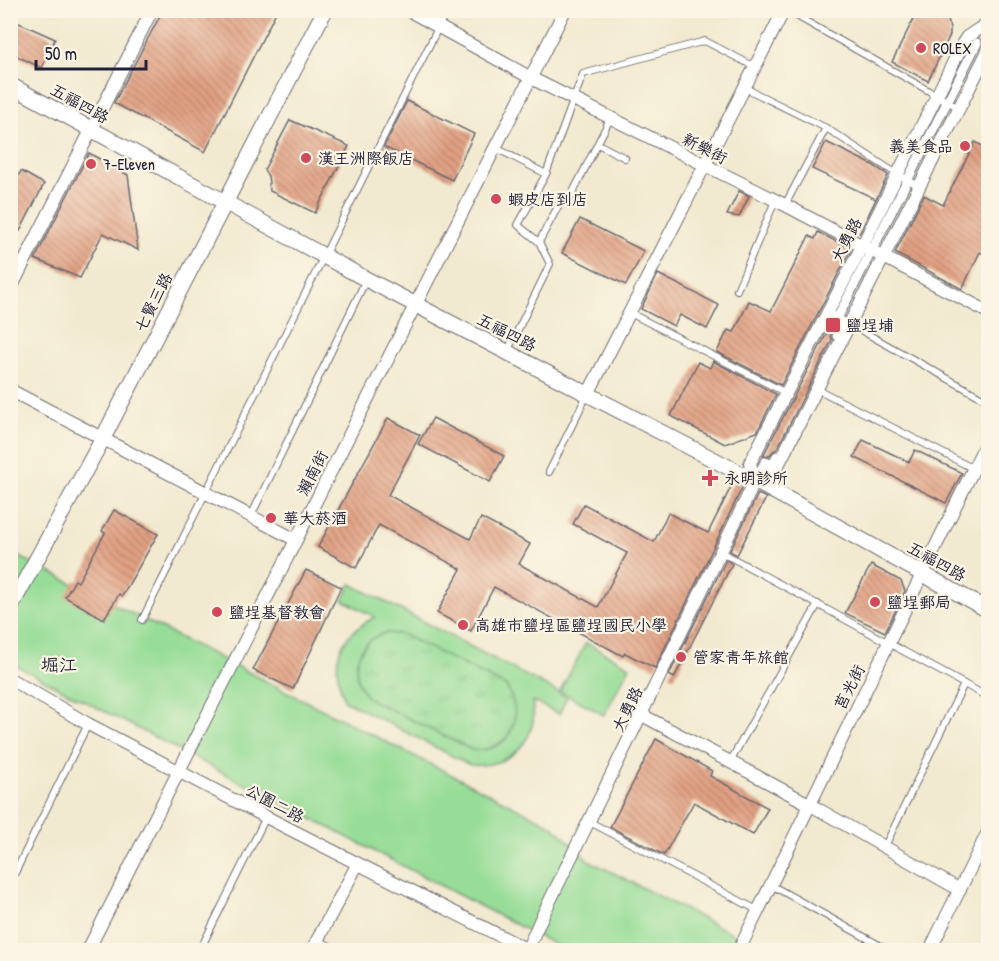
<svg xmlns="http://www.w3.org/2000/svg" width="999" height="961" font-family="'Patrick Hand','LXGW WenKai TC',sans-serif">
	<defs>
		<pattern id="grass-tufts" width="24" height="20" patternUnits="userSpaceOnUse" patternTransform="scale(1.5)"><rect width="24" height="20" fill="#97dd97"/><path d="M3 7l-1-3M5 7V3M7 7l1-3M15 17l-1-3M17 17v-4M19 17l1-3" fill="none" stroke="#82bd83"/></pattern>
		<pattern id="building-back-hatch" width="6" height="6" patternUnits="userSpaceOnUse" patternTransform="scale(1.5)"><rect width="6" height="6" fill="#e1a082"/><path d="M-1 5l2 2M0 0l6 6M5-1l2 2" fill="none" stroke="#b6826c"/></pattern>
	</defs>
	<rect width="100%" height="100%" fill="#fcf5e5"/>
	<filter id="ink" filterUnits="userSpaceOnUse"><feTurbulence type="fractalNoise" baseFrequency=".0167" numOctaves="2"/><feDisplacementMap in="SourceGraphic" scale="12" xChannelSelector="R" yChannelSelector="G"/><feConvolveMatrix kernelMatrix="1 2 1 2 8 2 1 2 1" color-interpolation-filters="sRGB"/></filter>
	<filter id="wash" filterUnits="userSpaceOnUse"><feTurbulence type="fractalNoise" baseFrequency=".008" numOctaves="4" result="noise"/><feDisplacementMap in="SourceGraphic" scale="24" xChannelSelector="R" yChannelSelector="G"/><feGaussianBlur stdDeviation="1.35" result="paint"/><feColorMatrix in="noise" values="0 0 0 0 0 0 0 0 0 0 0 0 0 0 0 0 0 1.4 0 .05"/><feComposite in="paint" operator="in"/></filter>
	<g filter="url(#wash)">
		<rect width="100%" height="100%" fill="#f2ead0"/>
		<!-- grass -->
		<path fill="url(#grass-tufts)" stroke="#5c8069" stroke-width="1.5" d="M386 633 402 634 506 686C508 690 512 694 513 699 523 727 501 753 472 750L369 699C347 677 354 640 386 633Z"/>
		<!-- park -->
		<g fill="#97dd97" stroke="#5c8069" stroke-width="1.5" fill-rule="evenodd">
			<path d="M10 552 553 826 588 860 764 950H565L11 663Z"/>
			<path d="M351 584 567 697 559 714 532 701C541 740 508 769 470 765L345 701C329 661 337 637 375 617L343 600ZM386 633 402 634 506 686C525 716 512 754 472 750L369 699C347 677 354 640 386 633Z"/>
			<path d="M586 643 630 666 604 715 560 691Z"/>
		</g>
		<g id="blocks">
			<!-- building -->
			<g fill="url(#building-back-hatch)">
				<path d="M163 10H277L205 152 114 103Z"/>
				<path d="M918 10H938L944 13 948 19 950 29V35L928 81 892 62Z"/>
				<path d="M17 22 55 39 42 68 10 53V36Z"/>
				<path d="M407 101 474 134 452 180 384 147Z"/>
				<path d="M290 120 349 146 315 213 270 191 268 176 264 170Z"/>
				<path d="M826 142 873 165 888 175 859 234 876 199 812 169Z"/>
				<path d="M975 142 988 149V256L980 252 962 289 895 253 924 195 943 205Z"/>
				<path d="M89 153 128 175 138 250 103 233 80 278 35 259Z"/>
				<path d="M21 171 44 184 20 231 10 226V182L14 184Z"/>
				<path d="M739 191 749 196 739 217 727 215Z"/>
				<path d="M580 219 644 251 626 285 562 253Z"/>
				<path d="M818 232 851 249 781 385 717 352 728 330 734 332 749 301 771 311 809 236 815 239Z"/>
				<path d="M658 274 719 305 707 329 680 315 674 326 641 309Z"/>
				<path d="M830 327 833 330 830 336 832 340 777 449 773 451 769 456H763Z"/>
				<path d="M713 361 776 394 757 432 725 444 671 416 698 362 710 368Z"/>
				<path d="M388 418 420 435 388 495 470 539 481 518 530 544 519 564 598 607 627 553 573 524 584 504 654 542 668 513 708 533 734 481 743 486 655 668 625 653 623 656 494 587 471 631 437 613 461 569 379 525 356 568 318 547Z"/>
				<path d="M433 418 504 456 490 482 418 444Z"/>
				<path d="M863 440 909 462 915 450 962 473 946 503 854 457Z"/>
				<path d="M758 494 766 498 737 555 730 551Z"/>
				<path d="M114 510 158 534 122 596 119 594 104 619 65 597 75 580 78 582 105 533 102 531Z"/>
				<path d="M726 560 732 564 674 678 669 675Z"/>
				<path d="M871 565 901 581 905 591 885 632 845 613Z"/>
				<path d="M306 570 341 587 293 689 253 670Z"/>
				<path d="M656 739 712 771 710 776 768 808 753 835 694 802 664 855 610 827Z"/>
			</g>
		</g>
	</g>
	<g filter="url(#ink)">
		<use href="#blocks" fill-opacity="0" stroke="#6b686f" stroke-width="1.5"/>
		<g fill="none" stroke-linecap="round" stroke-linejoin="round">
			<!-- service casing -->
			<g stroke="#6b686f" stroke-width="8">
				<g id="service">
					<path d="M786 10 959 108"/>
					<path d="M745 88 826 128 897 174 919 186"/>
					<path d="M598 144 625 158"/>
					<path d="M496 148 546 174"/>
					<path d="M785 205 826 128"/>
					<path d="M539 242 518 225 546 174 583 74 705 41 755 67"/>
					<path d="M737 290 775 201"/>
					<path d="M828 312 988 401"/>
					<path d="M630 313 786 393"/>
					<path d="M507 352 550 264 539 242 562 199 568 202 610 119"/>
					<path d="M817 389 974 469"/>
					<path d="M977 463 988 469"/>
					<path d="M549 472 587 395"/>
					<path d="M251 516 366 280"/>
					<path d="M721 552 988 697"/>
					<path d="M142 620 447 10"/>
					<path d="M730 762 818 604"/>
					<path d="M590 822 759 911"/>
					<path d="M884 848 964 684"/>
					<path d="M10 883 88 724"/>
					<path d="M771 885 888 950"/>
					<path d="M318 940 338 950"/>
					<path d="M200 950 266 817"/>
				</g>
			</g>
			<!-- pedestrian casing -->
			<g stroke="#6b686f" stroke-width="11">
				<g id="pedestrian">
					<path d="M837 336 842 327 835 323 977 43"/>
					<path d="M755 481 765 462 772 465 777 456"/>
				</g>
			</g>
			<!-- minor casing -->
			<g stroke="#6b686f" stroke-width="14">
				<g id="minor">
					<path d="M408 10 531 78 785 205 988 312"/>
					<path d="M978 10 988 15"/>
					<path d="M10 290 152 10"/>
					<path d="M10 390 296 540"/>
					<path d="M588 394 784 10"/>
					<path d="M755 481 775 471 988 51"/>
					<path d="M10 679 88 724 266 817 528 950"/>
					<path d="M642 715 809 804 960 890"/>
					<path d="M88 950 565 10"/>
					<path d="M312 950 357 865"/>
					<path d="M527 950 540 921 744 504 755 481 750 463 862 246 963 43 967 37 988 23"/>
					<path d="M739 950 988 439"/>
					<path d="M930 950 988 832"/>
				</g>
			</g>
			<!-- tertiary casing -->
			<g stroke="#6b686f" stroke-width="17">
				<g id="tertiary">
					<path d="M10 85 366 279 755 481 988 610"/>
					<path d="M10 608 102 440 325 10"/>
				</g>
			</g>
			<!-- service -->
			<use href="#service" stroke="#fff" stroke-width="6"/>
			<!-- pedestrian -->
			<use href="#pedestrian" stroke="#fff" stroke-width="9"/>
			<!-- minor -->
			<use href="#minor" stroke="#fff" stroke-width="12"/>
			<!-- tertiary -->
			<use href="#tertiary" stroke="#fff" stroke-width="15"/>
		</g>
	</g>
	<!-- markers -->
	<g fill="#d1495b" stroke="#fcf5e5" stroke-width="2">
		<circle cx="921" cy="48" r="6"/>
		<circle cx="965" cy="146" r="6"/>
		<circle cx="306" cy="158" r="6"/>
		<circle cx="91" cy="164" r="6"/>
		<circle cx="496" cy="199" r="6"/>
		<rect x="825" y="317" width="16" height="16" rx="3"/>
		<path d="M707 469h6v6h6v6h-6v6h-6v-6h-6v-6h6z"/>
		<circle cx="271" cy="518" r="6"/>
		<circle cx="875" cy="602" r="6"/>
		<circle cx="217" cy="612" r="6"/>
		<circle cx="463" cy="625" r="6"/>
		<circle cx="681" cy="657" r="6"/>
	</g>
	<g text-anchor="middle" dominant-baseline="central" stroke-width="4.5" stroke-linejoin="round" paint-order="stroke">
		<!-- poi labels -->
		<g font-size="16" fill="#22223b" stroke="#fcf5e5" text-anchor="start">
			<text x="933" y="48">ROLEX</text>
			<text x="953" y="146" text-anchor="end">義美食品</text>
			<text x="318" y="158">漢王洲際飯店</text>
			<text x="103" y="164">7-Eleven</text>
			<text x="508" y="199">蝦皮店到店</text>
			<text x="846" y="325">鹽埕埔</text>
			<text x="724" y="478">永明診所</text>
			<text x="283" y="518">華大菸酒</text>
			<text x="887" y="602">鹽埕郵局</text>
			<text x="229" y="612">鹽埕基督教會</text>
			<text x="475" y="625">高雄市鹽埕區鹽埕國民小學</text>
			<text x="693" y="657">管家青年旅館</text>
		</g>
		<!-- street labels -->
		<g font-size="16" fill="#22223b" stroke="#fcf5e5">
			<text transform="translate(80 103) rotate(29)">五福四路</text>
			<text transform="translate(705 148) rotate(27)">新樂街</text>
			<text transform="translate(846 240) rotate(-63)">大勇路</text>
			<text transform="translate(153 302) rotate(-63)">七賢三路</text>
			<text transform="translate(507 332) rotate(27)">五福四路</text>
			<text transform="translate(312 473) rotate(-63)">瀨南街</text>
			<text transform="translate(937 561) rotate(29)">五福四路</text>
			<text transform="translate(849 687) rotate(-63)">莒光街</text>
			<text transform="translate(627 709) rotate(-64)">大勇路</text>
			<text transform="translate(275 803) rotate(28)">公園二路</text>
		</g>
		<!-- neighbourhood labels -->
		<g font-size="18" fill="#22223b" stroke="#fcf5e5">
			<text x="59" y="664">堀江</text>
		</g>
	</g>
	<!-- margin -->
	<rect width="999" height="961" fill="none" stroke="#fcf5e5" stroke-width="36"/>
	<!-- scale -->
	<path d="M36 60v9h110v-9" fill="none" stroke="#22223b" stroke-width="3"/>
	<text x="45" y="60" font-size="18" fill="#22223b" stroke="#fcf5e5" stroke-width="4.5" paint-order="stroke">50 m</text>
</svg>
